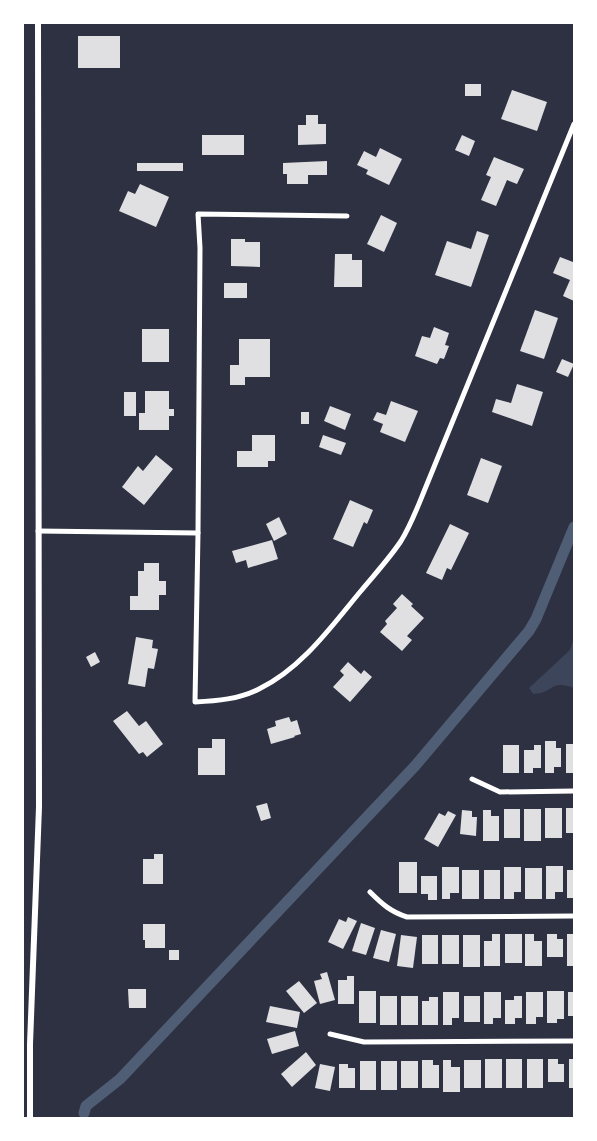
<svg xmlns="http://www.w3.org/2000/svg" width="597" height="1141" font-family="'Exo 2',sans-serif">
	<rect width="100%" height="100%" fill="#2d3142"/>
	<!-- green -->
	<path fill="#3c4559" d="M574 638V688C549 679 554 694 533 694L529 688 570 650Z"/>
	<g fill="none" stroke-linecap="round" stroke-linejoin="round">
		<!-- canal -->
		<path stroke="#4f5d75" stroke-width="11" d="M84 1113 86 1106 120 1079 415 766 529 631 536 619 574 527"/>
	</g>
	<!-- building -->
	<g fill="#e0e0e3">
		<rect x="78" y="36" width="42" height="32"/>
		<rect x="465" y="84" width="16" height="12"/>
		<path d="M512 90 547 102 537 131 501 119Z"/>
		<path d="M306 115H318V124H326V144L298 145V125H306Z"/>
		<rect x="202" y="135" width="42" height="20"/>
		<path d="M462 135 475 141 469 156 455 150Z"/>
		<path d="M380 148 402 159 389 185 366 174 368 170 357 165 364 151 376 157Z"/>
		<path d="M494 157 524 169 517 184 507 180 496 206 481 200 491 177 486 175Z"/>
		<path d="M327 161V175H308V184H287V174H283V163Z"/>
		<rect x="137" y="163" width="46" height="8"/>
		<path d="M140 184 169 197 156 227 119 211 128 191 135 194Z"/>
		<path d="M381 215 397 223 384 252 367 244Z"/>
		<path d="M477 231 489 235 471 287 435 275 447 241 471 249Z"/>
		<path d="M231 239H245V242H260V267L231 266Z"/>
		<path d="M335 254H352V260H362V287H334Z"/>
		<path d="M560 257 573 262 574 258V301L563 296 570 280 553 273Z"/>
		<rect x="224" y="283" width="23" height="15"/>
		<path d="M535 310 558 318 544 359 520 351Z"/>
		<path d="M434 327 449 333 445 345 449 346 444 359 440 358 437 364 415 356 422 336 430 338Z"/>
		<rect x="142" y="329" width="27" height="33"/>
		<path d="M239 339H270V377H245V385H230V365H239Z"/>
		<path d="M562 359 574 364 568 377 556 372Z"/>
		<path d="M517 384 543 392 532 426 492 412 496 399 511 403Z"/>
		<path d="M145 391H169V409H174V416H169V430H139V413H145Z"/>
		<rect x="124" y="392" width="12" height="24"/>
		<path d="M391 401 418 411 405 442 380 432 383 424 373 420 377 412 386 415Z"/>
		<path d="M330 406 351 414 345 430 324 421Z"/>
		<rect x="301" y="412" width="8" height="12"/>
		<path d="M252 435H275V461H268V467H237V451H252Z"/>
		<path d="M323 435 346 443 341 455 319 447Z"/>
		<path d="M156 455 173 469 144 505 122 487 138 466 143 471Z"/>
		<path d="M481 458 502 466 488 503 467 495Z"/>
		<path d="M350 500 373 510 367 524 364 522 353 547 333 539Z"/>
		<path d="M279 517 287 534 274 541 266 524Z"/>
		<path d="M450 524 469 533 451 570 447 568 442 580 426 573Z"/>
		<path d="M272 540 278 559 248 568 246 560 236 563 232 551Z"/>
		<path d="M144 563H159V581H166V595H159V610H130V596H138V571H144Z"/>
		<path d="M402 594 413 604 411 606 424 618 407 636 412 640 402 651 380 632 387 624 385 621 397 608 393 604Z"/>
		<path d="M136 637 153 640 152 648 158 649 154 669 148 668 145 687 128 684Z"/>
		<path d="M95 652 100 662 91 667 86 657Z"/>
		<path d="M348 662 361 674 364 670 372 677 350 702 333 687 344 675 340 671Z"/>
		<path d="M127 711 139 726 146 721 163 744 147 757 143 752 139 754 113 721Z"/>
		<path d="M289 717 291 722 297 720 301 734 294 736 295 737 271 744 267 729 276 726 275 721Z"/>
		<path d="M212 739H225V775H198V748H212Z"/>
		<path d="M545 741H556V748H561V767H554V773H545Z"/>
		<rect x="566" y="744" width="8" height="29"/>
		<rect x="503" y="745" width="16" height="28"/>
		<path d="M534 745H541V768H533V773H524V750H534Z"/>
		<path d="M267 803 271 818 261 821 256 806Z"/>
		<rect x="545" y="808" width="17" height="30"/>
		<rect x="566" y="808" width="8" height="25"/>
		<rect x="504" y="809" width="16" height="29"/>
		<rect x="524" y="809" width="17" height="32"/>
		<path d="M462 810 472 811V817H477L476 836 460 834Z"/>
		<path d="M483 810H491V816H499V841H483Z"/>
		<path d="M448 811 456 815 438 847 424 839 439 813 445 816Z"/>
		<path d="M154 854H163V884H143V859H154Z"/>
		<rect x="399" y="862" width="18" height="31"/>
		<path d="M546 866H563V892H555V899H546Z"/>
		<path d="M442 867H459V893H450V899H442Z"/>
		<path d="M504 867H521V892H514V899H504Z"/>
		<rect x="525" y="868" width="17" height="31"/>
		<rect x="462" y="870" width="17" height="29"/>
		<rect x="484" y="870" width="16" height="29"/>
		<rect x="567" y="870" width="7" height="28"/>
		<path d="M421 876H437V900H428V894H421Z"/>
		<path d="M348 917 357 921 343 949 328 942 339 919 346 922Z"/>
		<path d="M361 923 375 928 366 955 352 951Z"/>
		<path d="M143 924H165V948H145V940H143Z"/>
		<path d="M381 930 396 934 389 962 373 958Z"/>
		<path d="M492 934H500V966H484V941H492Z"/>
		<rect x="505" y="934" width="17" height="29"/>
		<path d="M525 934H534V941H542V966H525Z"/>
		<path d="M547 934H557V939H563V957H547Z"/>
		<rect x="567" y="934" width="7" height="32"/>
		<path d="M401 935 417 937 413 968 397 966Z"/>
		<rect x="422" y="935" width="16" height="29"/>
		<rect x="442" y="935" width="17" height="29"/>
		<rect x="463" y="935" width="17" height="32"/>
		<rect x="169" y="950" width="10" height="10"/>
		<path d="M327 972 335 1000 320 1004 314 981 322 979 320 974Z"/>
		<path d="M347 976H354V1004H338V980H347Z"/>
		<path d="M299 981 317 1003 304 1013 286 991Z"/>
		<path d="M128 989H146V1008H129Z"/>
		<rect x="359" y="991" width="17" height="32"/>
		<path d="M547 991H564V1019H557V1023H547Z"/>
		<path d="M443 992H459V1018H452V1025H443Z"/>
		<path d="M484 992H501V1018H493V1024H484Z"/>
		<path d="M526 992H543V1017H536V1024H526Z"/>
		<rect x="568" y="992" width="6" height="24"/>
		<rect x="380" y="996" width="17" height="29"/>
		<rect x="401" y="996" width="17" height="29"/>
		<rect x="464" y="996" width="16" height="26"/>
		<path d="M514 996H522V1018H515V1024H505V1000H514Z"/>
		<path d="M429 997H438V1025H422V1001H429Z"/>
		<path d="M270 1006 300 1012 297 1028 266 1022Z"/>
		<path d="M295 1031 299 1046 272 1054 267 1039Z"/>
		<path d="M306 1052 316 1065 292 1087 281 1074Z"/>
		<rect x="485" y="1059" width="17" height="29"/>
		<rect x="506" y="1059" width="16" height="29"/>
		<rect x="527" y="1059" width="16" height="29"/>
		<path d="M548 1059H558V1064H564V1082H548Z"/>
		<rect x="569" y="1059" width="5" height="29"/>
		<path d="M422 1060H433V1065H439V1088H422Z"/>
		<path d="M443 1060H451V1067H460V1092H443Z"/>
		<rect x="464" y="1060" width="17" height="28"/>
		<rect x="360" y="1061" width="16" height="29"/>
		<rect x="381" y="1061" width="16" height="29"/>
		<rect x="401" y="1061" width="17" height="27"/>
		<path d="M320 1064 335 1067 330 1091 315 1088Z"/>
		<path d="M339 1064H348V1068H355V1088H339Z"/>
	</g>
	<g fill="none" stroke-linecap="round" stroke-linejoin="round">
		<!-- minor -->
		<g stroke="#fff" stroke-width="5">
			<path d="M347 216 198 214 200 248 198 533 195 702C217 701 239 699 259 689 301 669 331 627 360 592 374 575 389 559 401 541 411 525 418 506 425 489L574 124"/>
			<path d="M38 531 198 533"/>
			<path d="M472 779 500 792 574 791"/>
			<path d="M370 892C382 904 391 912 407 917L574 916"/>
			<path d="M330 1034 364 1042 574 1041"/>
		</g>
		<!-- tertiary -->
		<path stroke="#fff" stroke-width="6" d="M30 1118V1044L39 807 38 22"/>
	</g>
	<!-- border -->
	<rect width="597" height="1141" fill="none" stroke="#ffffff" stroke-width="48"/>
</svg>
